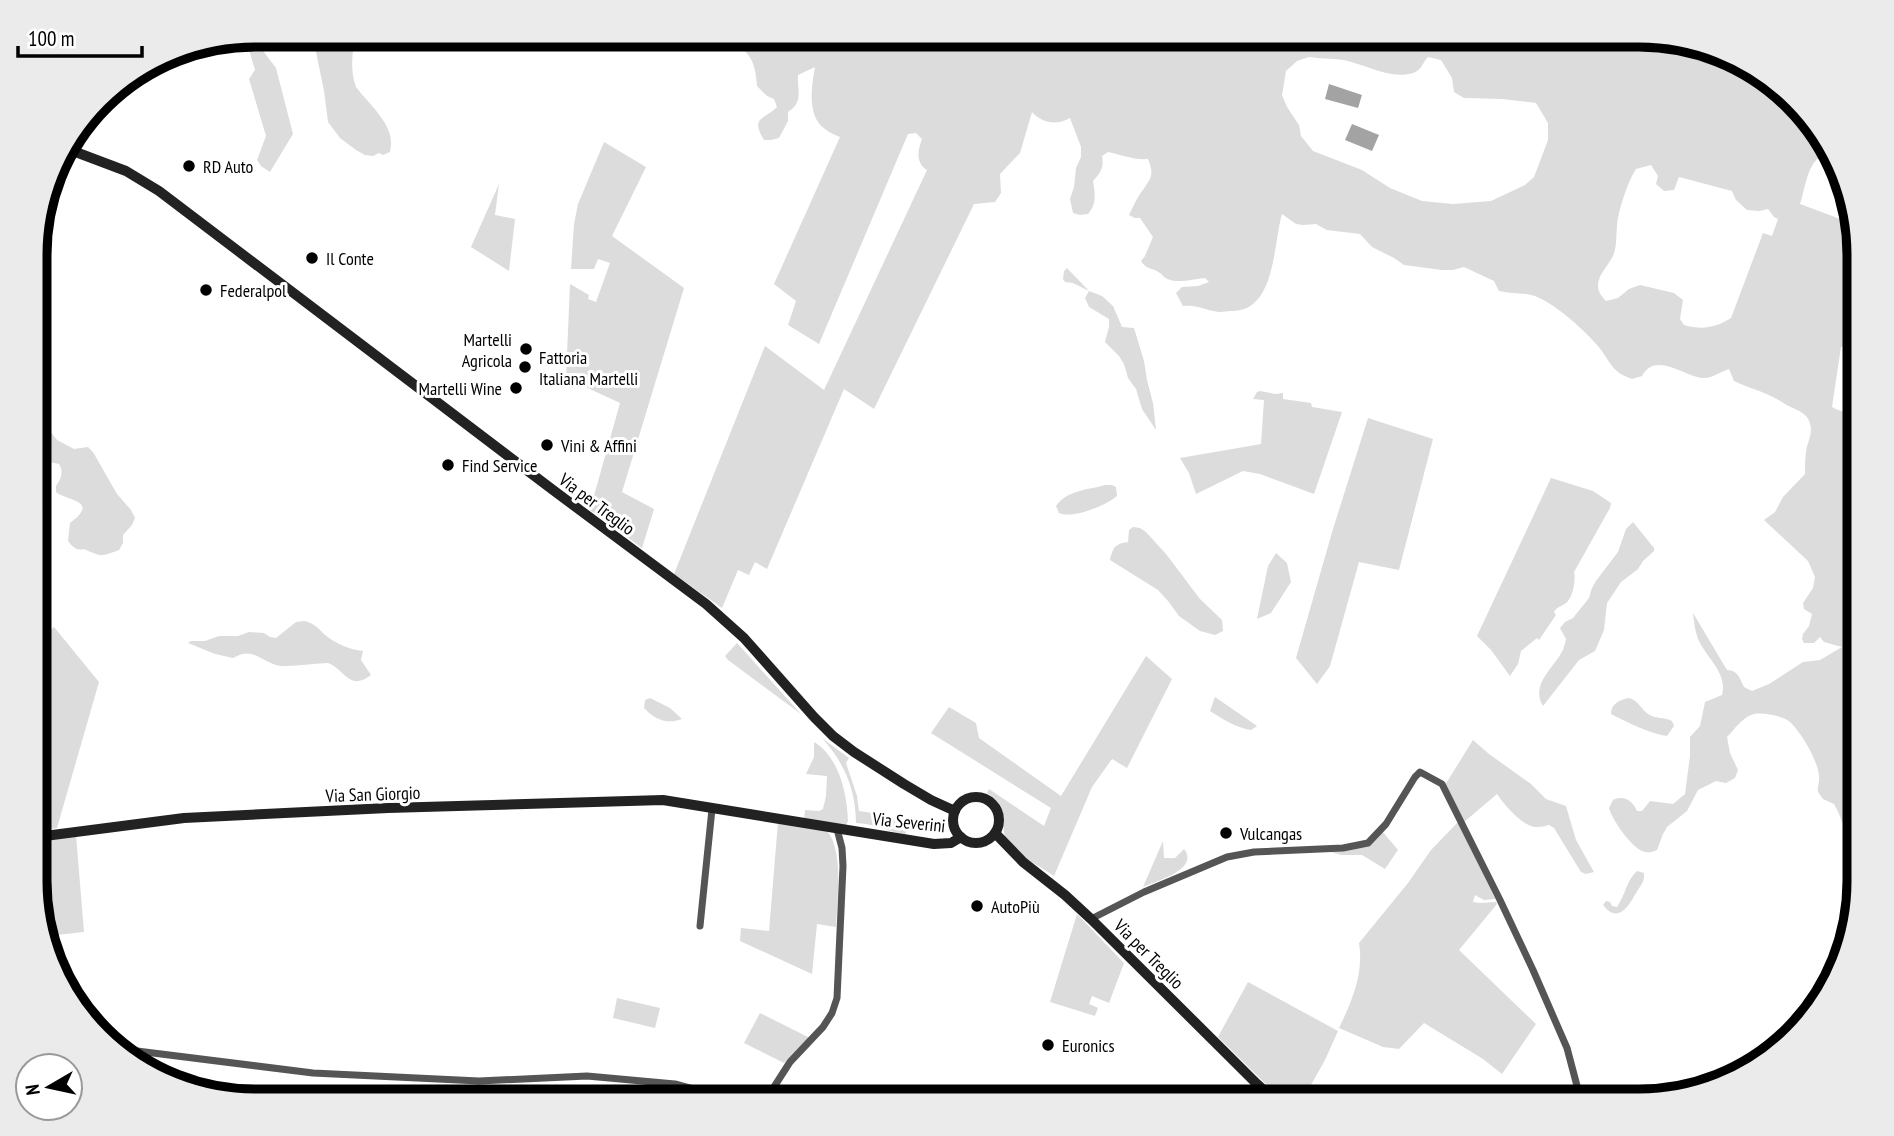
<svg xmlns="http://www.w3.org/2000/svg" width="1894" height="1136" font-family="'PT Sans Narrow',sans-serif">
	<rect width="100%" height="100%" fill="#fff"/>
	<!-- green -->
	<g fill="#dcdcdc" fill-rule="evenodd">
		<path d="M307 35H356C352 51 350 71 356 87 370 106 397 126 390 152L383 155 379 153 373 156 365 155 356 150 340 138 328 122 324 91 314 42Z"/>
		<path d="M726 35H826L833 51 852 35H1639L1749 65 1820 135 1819 140 1833 158 1858 241 1859 322 1855 315 1848 325 1845 346 1841 347 1832 407C1841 412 1850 415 1859 407V870C1848 860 1848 846 1845 832 1843 822 1839 813 1834 804L1823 799 1818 792C1817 787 1820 782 1819 776 1818 761 1802 734 1791 723 1785 716 1760 711 1751 715 1740 720 1735 729 1727 737L1730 753 1738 770 1735 778 1726 783 1716 781 1698 790 1687 811 1667 827 1663 834 1657 850C1652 852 1650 853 1645 852 1633 850 1612 820 1609 808L1613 800C1624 795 1632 800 1637 811H1642L1650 801 1673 804 1685 794 1690 756V737L1700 726 1705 702 1722 695C1728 674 1707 658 1699 641 1695 632 1694 622 1693 613L1727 670C1738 670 1740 679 1744 687L1752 691 1769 684 1803 662 1820 660 1842 647 1824 642 1820 637 1814 643H1804L1802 639 1803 634 1809 626 1812 614 1804 609 1803 603 1813 588 1815 577 1808 561 1764 520 1775 512 1783 497 1805 474C1805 464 1805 455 1807 446 1809 441 1811 434 1811 429 1810 412 1797 411 1785 404 1769 393 1751 389 1734 381L1729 369C1720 372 1711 379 1702 378 1684 376 1655 351 1642 376L1632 379C1627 377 1621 375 1617 371 1610 366 1604 352 1597 345 1583 329 1548 296 1526 294 1517 293 1508 293 1499 291L1494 281 1464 267 1453 270H1442L1404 265 1394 258 1372 247 1360 234 1327 230 1316 224 1303 225 1296 224 1282 214C1273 244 1276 312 1231 311 1227 311 1224 312 1220 312 1207 311 1196 304 1183 306L1176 293 1182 287 1198 286 1209 282 1205 278C1193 279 1175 285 1164 277 1163 276 1162 274 1160 273 1152 267 1146 270 1141 261L1145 256 1153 237 1140 218H1135L1129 215C1133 207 1137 197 1143 190 1152 176 1154 175 1148 159 1133 160 1122 155 1108 152L1102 156C1104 167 1101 173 1093 181 1095 193 1097 204 1088 214L1080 215 1073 213 1070 199 1074 187 1076 168 1081 157V147L1070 118C1056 126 1042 123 1032 112L1020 153 1000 174 1001 193 995 202 974 204 874 409 844 389 767 569 755 562 749 575 738 570 722 608 674 574 765 346 824 390 927 170C915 163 918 149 922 139L916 133 908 134 819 344 788 325 796 301 774 284 840 137C835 135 830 133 825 129 806 116 812 85 815 67L798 75C797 90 804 102 788 112V121L779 138 771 140H764C750 117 764 120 777 107L774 99 767 96 757 86C755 56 748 53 726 35ZM1309 57C1320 59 1332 58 1343 60 1365 64 1390 80 1413 73 1421 71 1423 62 1428 57L1441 60 1452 78 1454 92 1464 98 1502 99 1536 103 1548 123V140L1534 177 1525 185 1491 201 1453 204 1422 201 1390 188 1362 170 1313 151 1301 136 1299 125 1287 107 1282 95 1286 71 1297 61ZM1817 159H1823C1833 170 1848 208 1851 223L1800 204C1805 189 1806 171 1817 159ZM1651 165 1658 176 1656 184 1664 191 1674 190 1679 177 1732 191 1736 200 1747 210 1759 211 1768 209 1774 217 1778 219 1772 236 1763 233 1731 318C1715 328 1702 330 1684 325L1680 319 1683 300 1674 293 1640 285 1629 289 1618 298 1606 301C1603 298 1598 292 1598 287 1597 274 1611 264 1614 253 1617 244 1616 235 1617 226 1618 211 1628 181 1636 169Z"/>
		<path d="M252 36 276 68 293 134 270 172 261 166 257 160 266 136 249 79 255 70 250 53 240 38Z"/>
		<path d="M604 142 646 167 612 236 684 288 622 492 654 509 642 548 590 510 620 403 566 378 570 284 589 295 588 299 596 302 610 263 598 259 594 269H571L574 224 578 204Z"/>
		<path d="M499 184 495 215 515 219 509 271 471 247Z"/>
		<path d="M1067 268 1089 291 1102 296 1113 306 1122 327 1134 328 1144 361 1147 380 1153 403 1156 430 1142 409 1136 389 1128 378 1124 364 1119 356 1105 342 1109 327V319L1089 307 1085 298 1089 291 1073 283 1065 282 1063 279 1064 271Z"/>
		<path d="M1260 391 1276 394 1283 393V399L1311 403 1312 407 1342 412 1314 494 1260 474 1243 471 1196 494 1189 473 1180 458 1261 444 1264 400 1253 399 1257 392Z"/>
		<path d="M37 415 57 440 74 449 88 447 93 452 117 494 131 510 135 518 132 525 123 535V543L119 550C100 557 102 557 84 549 76 551 73 547 68 541L70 523C101 500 66 501 56 492V486C61 479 64 472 59 464L50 462 40 455 37 456Z"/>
		<path d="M1368 418 1433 439 1399 570 1359 562 1330 666 1317 684 1296 658 1333 529Z"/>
		<path d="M1551 478 1593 491 1611 503 1610 508 1574 572C1576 579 1573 595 1568 601 1563 607 1558 605 1554 612L1556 615 1539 640 1537 638 1521 651 1518 664 1510 676 1491 650 1477 636Z"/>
		<path d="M1105 485H1112L1116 487 1117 496C1105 506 1073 519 1059 513L1056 506C1067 490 1088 490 1105 485Z"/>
		<path d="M1633 522 1654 548V551L1643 561 1638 569 1621 582 1607 603 1604 630 1595 651 1579 660 1543 706C1530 684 1554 668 1563 650 1564 647 1565 643 1566 639L1560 628 1565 622 1573 618 1589 598 1592 588 1596 581 1618 552 1626 529Z"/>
		<path d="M1133 527 1140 528 1146 532 1166 554 1200 599 1222 620 1223 631 1215 635 1200 631 1179 616 1168 601 1158 590 1110 560C1113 547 1115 544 1128 542L1129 530Z"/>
		<path d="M1276 553 1287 563 1291 582 1271 613 1257 619 1268 566Z"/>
		<path d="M304 621C314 623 317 627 324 634 334 643 350 650 363 651L361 660 371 675C349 692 345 669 328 663 316 663 286 668 276 665 258 659 252 647 233 658L215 654 188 643 191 641H205L219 636H238L249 632 264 633 270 637 276 638 296 622Z"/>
		<path d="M54 627 99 682 57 828 37 831 42 810 37 808V639Z"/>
		<path d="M737 643 801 714 728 660 725 656Z"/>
		<path d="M1146 656 1172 679 1127 768 1112 759 1092 787 1054 876C1042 868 1020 856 1011 847 994 828 1016 811 987 793L989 789 1044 826 1051 808 931 733 949 707 976 723 979 738 1061 796Z"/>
		<path d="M1215 697 1257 726 1251 730C1237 728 1222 719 1210 711Z"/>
		<path d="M650 698 670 708 682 719C667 725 654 719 644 708L645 700Z"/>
		<path d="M1629 698C1639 701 1640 708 1648 714 1655 719 1665 717 1672 721L1674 726 1667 736C1650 734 1627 722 1611 714 1611 703 1620 700 1629 698Z"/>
		<path d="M822 738 849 758 846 763 857 796 859 811 880 814 907 823 909 826 905 834C888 832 873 823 856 823 856 790 844 762 822 738Z"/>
		<path d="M1473 740 1489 754 1531 784 1546 799 1566 806 1576 840 1594 872 1586 874 1581 872 1554 828 1549 825C1545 826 1541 827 1537 827 1523 828 1504 804 1497 794L1464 822 1445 785Z"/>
		<path d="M814 742C839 757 847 793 848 821L846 825 842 827 804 821 805 810 819 811 823 809 826 796 827 776 806 774 814 757Z"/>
		<path d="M778 822 827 831C844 851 837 900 836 927L817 924 812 974 740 941 741 928 769 931Z"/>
		<path d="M1458 822 1495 899 1484 900 1475 895 1473 902 1480 903 1496 902 1497 904 1459 950 1536 1024 1502 1074 1483 1059 1424 1023 1399 1049 1383 1047 1339 1028C1352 1001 1364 973 1359 943L1408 883 1431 850Z"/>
		<path d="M1382 831 1398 850 1385 869 1362 855H1341L1328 851 1355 848Z"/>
		<path d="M76 835 84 932 47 936 37 909V840Z"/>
		<path d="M1163 841 1164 858H1175L1184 849C1200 869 1157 881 1143 887Z"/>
		<path d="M1637 871 1644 873C1645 882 1640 886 1636 893 1628 907 1618 924 1603 905L1606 901 1610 902 1612 906 1617 907C1625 896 1627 879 1637 871Z"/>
		<path d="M1077 914 1124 963 1109 1003 1092 996 1089 1004 1098 1008 1095 1016 1050 1002Z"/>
		<path d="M1248 982 1338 1031 1325 1060 1302 1101H1283L1218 1037Z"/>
		<path d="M617 998 660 1008 655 1028 613 1018Z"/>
		<path d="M760 1013 810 1038 784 1063 744 1043Z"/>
	</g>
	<!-- water -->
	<g fill="#a3a3a3">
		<path d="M1329 84 1362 95 1358 108 1325 99Z"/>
		<path d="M1352 124 1379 135 1372 151 1345 140Z"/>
	</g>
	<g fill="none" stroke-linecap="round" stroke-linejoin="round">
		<!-- street -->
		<g stroke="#555" stroke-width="7">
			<path d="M1091 919 1144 892 1227 857 1254 852 1343 848 1368 843 1386 824 1415 777 1420 772 1442 784 1500 900 1533 970 1567 1048 1581 1101"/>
			<path d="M700 926 712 809"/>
			<path d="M121 1049 313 1073 479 1081 587 1076 675 1084 737 1101"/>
			<path d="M765 1101 790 1062 823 1027 832 1013 837 998 843 866 842 848 837 829"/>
		</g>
		<!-- secondary -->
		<g stroke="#222" stroke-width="10">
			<path d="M65 148 126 171 159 191 553 490 706 604 744 638 814 717 833 736 854 752 904 784 931 800 955 811"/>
			<circle cx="976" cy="820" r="23"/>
			<path d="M995 833 1023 862 1065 895 1091 919 1257 1084 1276 1101"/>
			<path d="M37 837 184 818 388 808 663 800 934 844 951 843 961 837"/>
		</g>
	</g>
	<!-- markers -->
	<g fill="#000" stroke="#fff" stroke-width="2.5">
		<circle cx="189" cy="166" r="7"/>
		<circle cx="312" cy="258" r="7"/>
		<circle cx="206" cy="290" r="7"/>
		<circle cx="526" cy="349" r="7"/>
		<circle cx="525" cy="367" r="7"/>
		<circle cx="516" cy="388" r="7"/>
		<circle cx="547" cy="445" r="7"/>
		<circle cx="448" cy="465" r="7"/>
		<circle cx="1226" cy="833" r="7"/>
		<circle cx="977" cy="906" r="7"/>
		<circle cx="1048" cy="1045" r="7"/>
	</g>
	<g text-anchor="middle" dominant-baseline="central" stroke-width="6" stroke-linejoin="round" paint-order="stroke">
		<!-- poi labels -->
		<g font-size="18" fill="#000" stroke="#fff" text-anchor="start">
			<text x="203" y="166">RD Auto</text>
			<text x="326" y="258">Il Conte</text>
			<text x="220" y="290">Federalpol</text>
			<text x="512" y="339" text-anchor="end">Martelli<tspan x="512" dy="21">Agricola</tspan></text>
			<text x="539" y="357">Fattoria<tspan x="539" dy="21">Italiana Martelli</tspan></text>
			<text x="502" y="388" text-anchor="end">Martelli Wine</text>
			<text x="561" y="445">Vini &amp; Affini</text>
			<text x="462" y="465">Find Service</text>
			<text x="1240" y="833">Vulcangas</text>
			<text x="991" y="906">AutoPiù</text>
			<text x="1062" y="1045">Euronics</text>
		</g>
		<!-- street labels -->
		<g font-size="18" fill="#000" stroke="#fff">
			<text transform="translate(597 504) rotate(37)">Via per Treglio</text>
			<text transform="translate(373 794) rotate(-2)">Via San Giorgio</text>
			<text transform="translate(909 822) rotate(6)">Via Severini</text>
			<text transform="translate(1149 954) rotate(45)">Via per Treglio</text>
		</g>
	</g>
	<!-- crop -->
	<path d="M0 0H1894V1136H0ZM255 47H1639A208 208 0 0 1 1847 255V881A208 208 0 0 1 1639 1089H255A208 208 0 0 1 47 881V255A208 208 0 0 1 255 47Z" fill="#ebebeb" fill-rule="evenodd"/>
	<path fill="none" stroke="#000" stroke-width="9" d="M255 47H1639A208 208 0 0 1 1847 255V881A208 208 0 0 1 1639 1089H255A208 208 0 0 1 47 881V255A208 208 0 0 1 255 47Z"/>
	<!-- north arrow -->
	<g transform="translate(49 1087) rotate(261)"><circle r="33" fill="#ffffff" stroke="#999999" stroke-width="2"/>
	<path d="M0-5L12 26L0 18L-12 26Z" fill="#000000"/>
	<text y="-10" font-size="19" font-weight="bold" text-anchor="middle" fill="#000000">N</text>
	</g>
	<!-- scale -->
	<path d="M18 46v10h124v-10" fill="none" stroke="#000000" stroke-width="3.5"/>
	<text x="28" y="46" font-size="21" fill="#000000" stroke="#ffffff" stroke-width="5" paint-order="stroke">100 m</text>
</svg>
